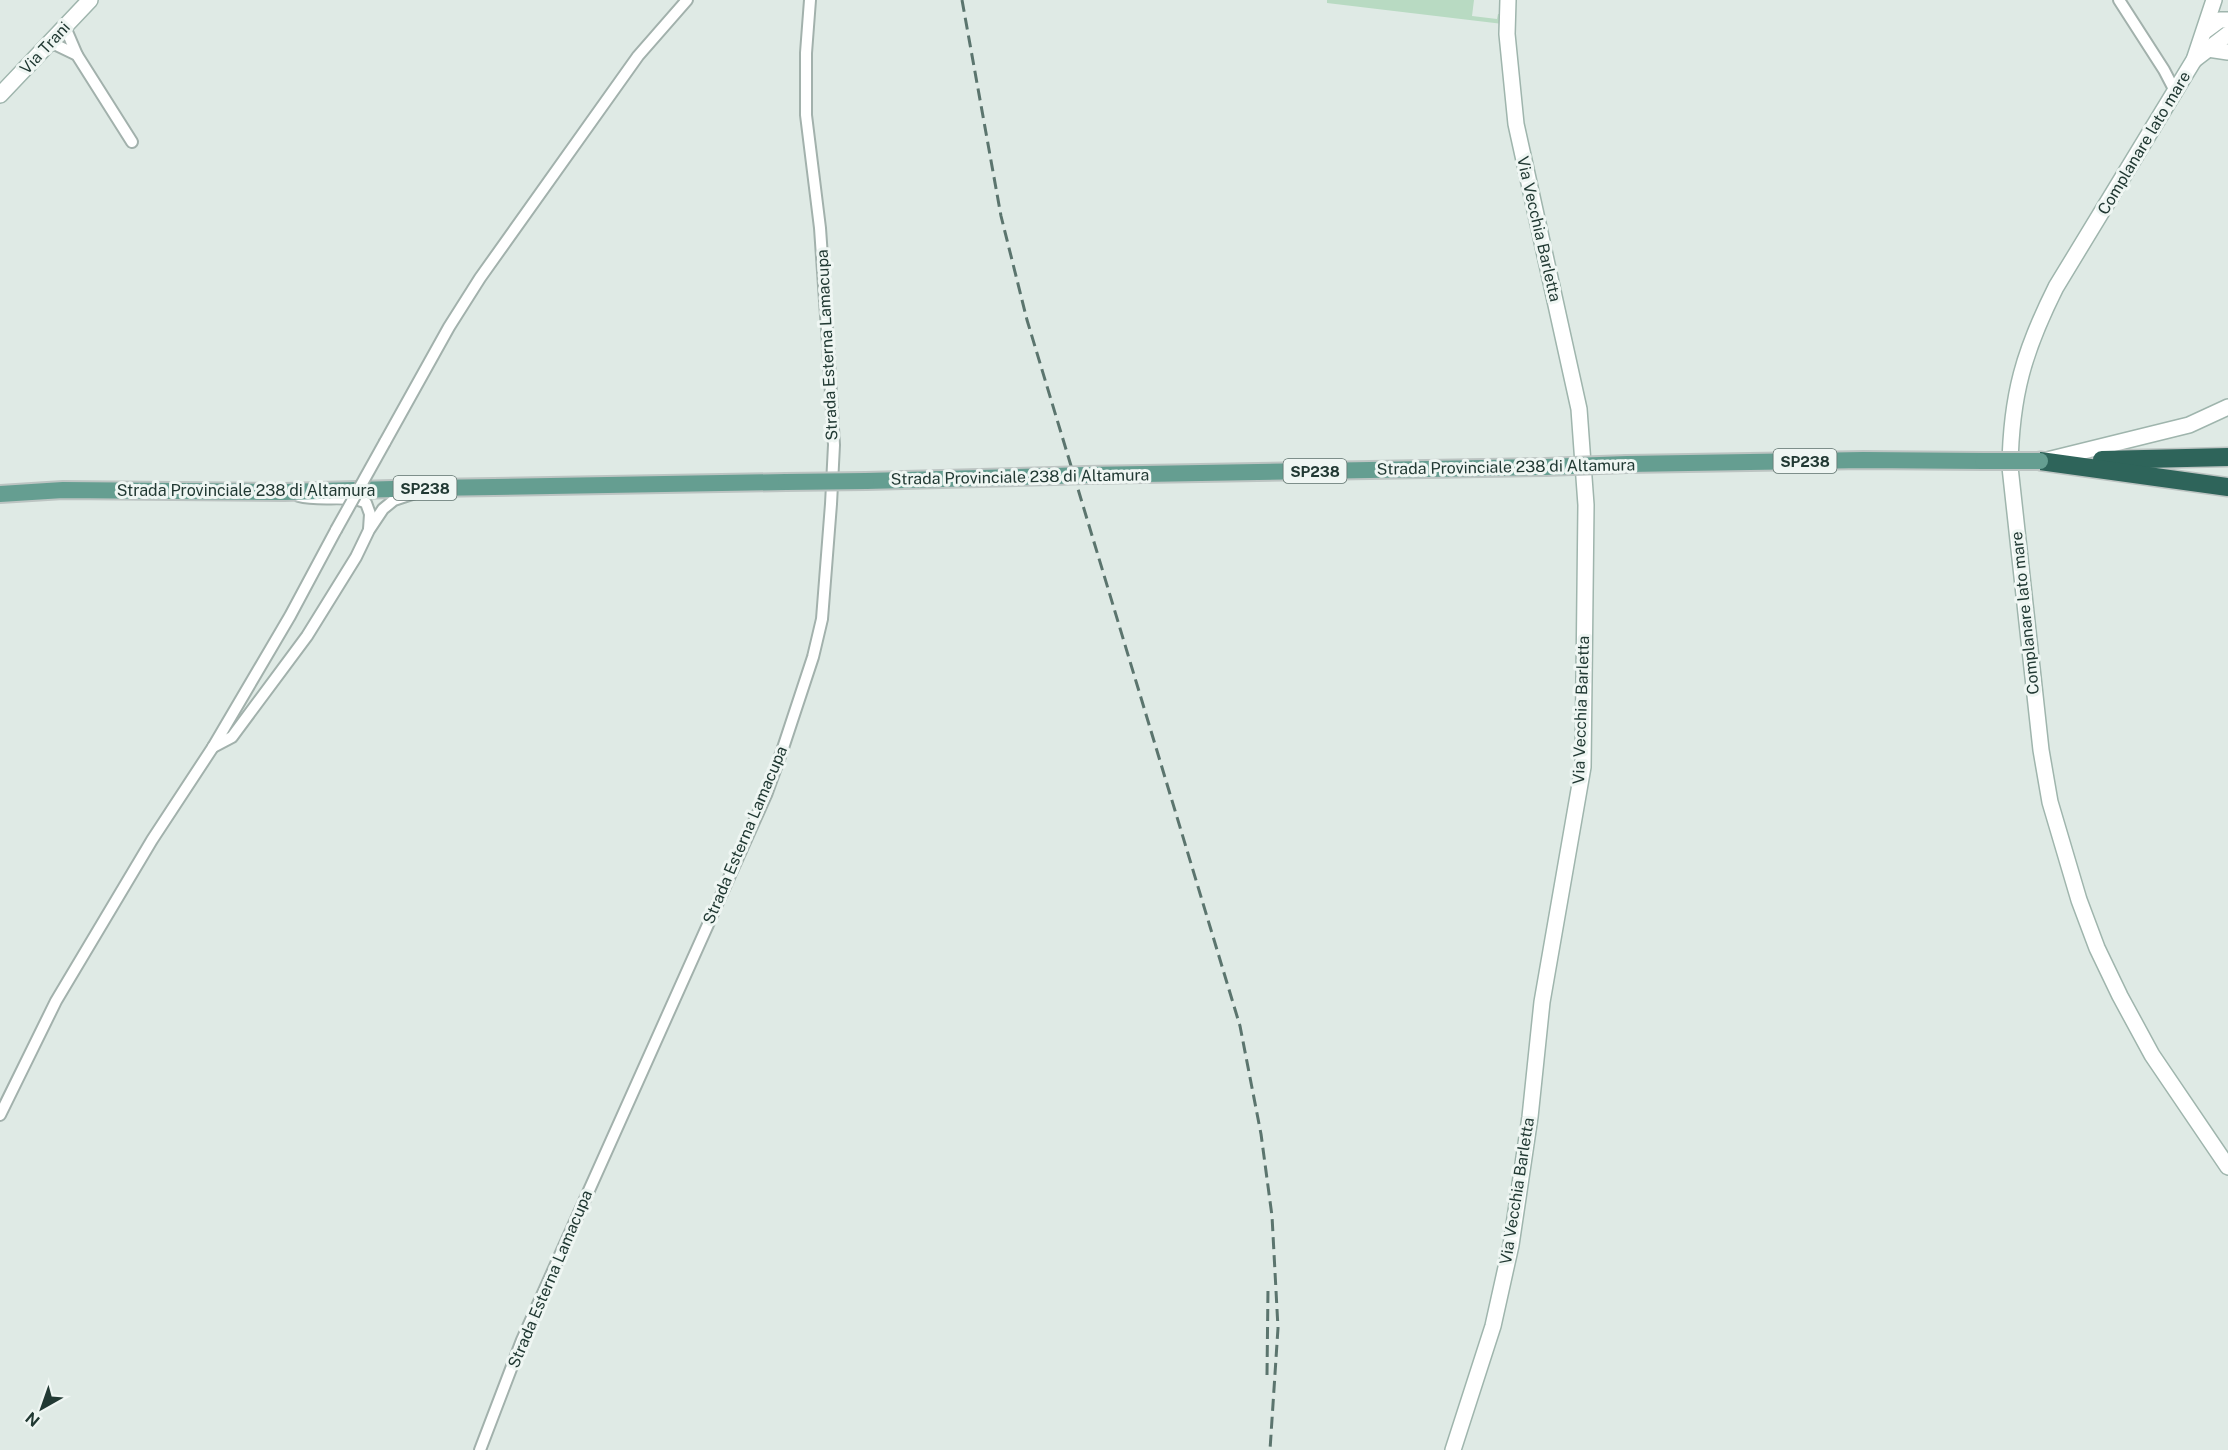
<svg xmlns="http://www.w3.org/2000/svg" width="2228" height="1450" font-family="'Public Sans',sans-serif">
	<rect width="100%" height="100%" fill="#dfeae5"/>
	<!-- green -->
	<path fill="#b8dac2" d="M1327 0H1474L1472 16 1497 19 1498 14H1502L1503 24 1327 3Z"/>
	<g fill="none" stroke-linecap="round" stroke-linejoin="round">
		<!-- street casing -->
		<g stroke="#a2b1ac" stroke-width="14">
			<g id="street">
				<path d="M2119 0 2164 70 2176 93"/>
				<path d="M65 27 77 55"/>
				<path d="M50 42 77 55 132 142"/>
				<path d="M385 442 449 327 480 278 638 56 687 0"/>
				<path d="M299 496C320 502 350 494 366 503L370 514 369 529"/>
				<path d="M213 747 232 737 307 636 356 557 369 530 383 509 394 500 415 493"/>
				<path d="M0 1115 56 1001 152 840 213 747 290 616 336 530"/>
				<path d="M480 1450 522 1340 766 795 783 748 813 657 822 619 831 504 834 445 828 344 820 228 806 115V53L810 0"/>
			</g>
		</g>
		<!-- secondary casing -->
		<g stroke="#9fb5ad" stroke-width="18">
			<g id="secondary">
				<path d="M2214 0 2194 60 2056 287C2024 351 2011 395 2010 467L2041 750 2050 802 2079 900 2097 948 2120 996 2152 1055 2228 1167"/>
				<path d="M2205 31 2220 20H2228"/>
				<path d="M2208 49 2228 52"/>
				<path d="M2194 60 2228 34"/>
				<path d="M0 95 90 0"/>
				<path d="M2047 460 2189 425 2228 407"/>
				<path d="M1453 1450 1493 1326 1511 1245 1530 1117 1542 1002 1583 767 1586 505 1579 409 1516 124 1507 34 1508 0"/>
			</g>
		</g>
		<!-- primary casing -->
		<g stroke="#bcc4c2" stroke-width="20">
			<g id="primary">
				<path d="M1627 464 1863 460 1983 461"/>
				<path d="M1086 475 1545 467"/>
				<path d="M866 481 1053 476"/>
				<path d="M0 494 63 490 284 492 429 488 786 482"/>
			</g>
		</g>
		<!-- highway casing -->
		<g stroke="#bcc4c2" stroke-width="21">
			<g id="highway">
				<path d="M2102 460 2228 457"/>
				<path d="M2040 461 2228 487"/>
			</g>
		</g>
		<!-- street -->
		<use href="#street" stroke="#fff" stroke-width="10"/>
		<!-- secondary -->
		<use href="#secondary" stroke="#fff" stroke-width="15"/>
		<!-- primary -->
		<use href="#primary" stroke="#659e91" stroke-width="16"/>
		<!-- highway -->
		<use href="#highway" stroke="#2e645a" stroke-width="18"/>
		<!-- rail -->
		<g stroke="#5b756e" stroke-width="3" stroke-dasharray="12 6" stroke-linecap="butt">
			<path d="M962 0 1001 216 1027 320 1240 1026 1261 1134 1272 1216 1278 1328 1270 1450"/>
			<path d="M1267 1375 1268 1288"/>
		</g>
		<!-- street-bridge casing -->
		<g stroke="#a2b1ac" stroke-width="14" stroke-linecap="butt">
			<path id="street-bridge" d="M336 530 385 442"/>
		</g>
		<!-- primary-bridge casing -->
		<g stroke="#bcc4c2" stroke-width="20" stroke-linecap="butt">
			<g id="primary-bridge">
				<path d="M1983 461H2040"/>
				<path d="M1545 467 1627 464"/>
				<path d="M1053 476 1086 475"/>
				<path d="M786 482 866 481"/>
			</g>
		</g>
		<!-- street-bridge -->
		<use href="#street-bridge" stroke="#fff" stroke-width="10"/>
		<!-- primary-bridge -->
		<use href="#primary-bridge" stroke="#659e91" stroke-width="16"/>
	</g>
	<g text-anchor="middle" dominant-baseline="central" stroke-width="6" stroke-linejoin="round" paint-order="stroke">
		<!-- shield labels -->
		<g fill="#eff6f3" stroke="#5f726d" stroke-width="1.5">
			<rect x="1773.5" y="449" width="63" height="24" rx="4.5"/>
			<rect x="1283.5" y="459" width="63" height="24" rx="4.5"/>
			<rect x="393.5" y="476" width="63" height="24" rx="4.5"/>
		</g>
		<g font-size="15" font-weight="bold" fill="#213933">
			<text x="1805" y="461">SP238</text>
			<text x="1315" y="471">SP238</text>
			<text x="425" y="488">SP238</text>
		</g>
		<!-- street labels -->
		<g font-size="16" fill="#213933" stroke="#eff6f3">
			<text transform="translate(45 48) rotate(-47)">Via Trani</text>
			<text transform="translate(2144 143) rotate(-59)">Complanare lato mare</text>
			<text transform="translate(1539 229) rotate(77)">Via Vecchia Barletta</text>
			<text transform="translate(827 345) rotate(-93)">Strada Esterna Lamacupa</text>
			<text transform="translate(1506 467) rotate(-1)">Strada Provinciale 238 di Altamura</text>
			<text transform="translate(1020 477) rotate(-1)">Strada Provinciale 238 di Altamura</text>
			<text x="246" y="490">Strada Provinciale 238 di Altamura</text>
			<text transform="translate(2025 613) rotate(-96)">Complanare lato mare</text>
			<text transform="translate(1581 710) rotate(-88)">Via Vecchia Barletta</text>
			<text transform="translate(745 835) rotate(-67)">Strada Esterna Lamacupa</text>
			<text transform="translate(1517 1191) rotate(-81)">Via Vecchia Barletta</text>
			<text transform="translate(550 1279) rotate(-67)">Strada Esterna Lamacupa</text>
		</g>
	</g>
	<!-- north arrow -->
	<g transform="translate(42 1408) rotate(220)" stroke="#eff6f3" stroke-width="4.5" paint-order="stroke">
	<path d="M0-4.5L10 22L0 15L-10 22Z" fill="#213933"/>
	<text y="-9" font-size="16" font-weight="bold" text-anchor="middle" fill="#213933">N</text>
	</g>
</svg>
